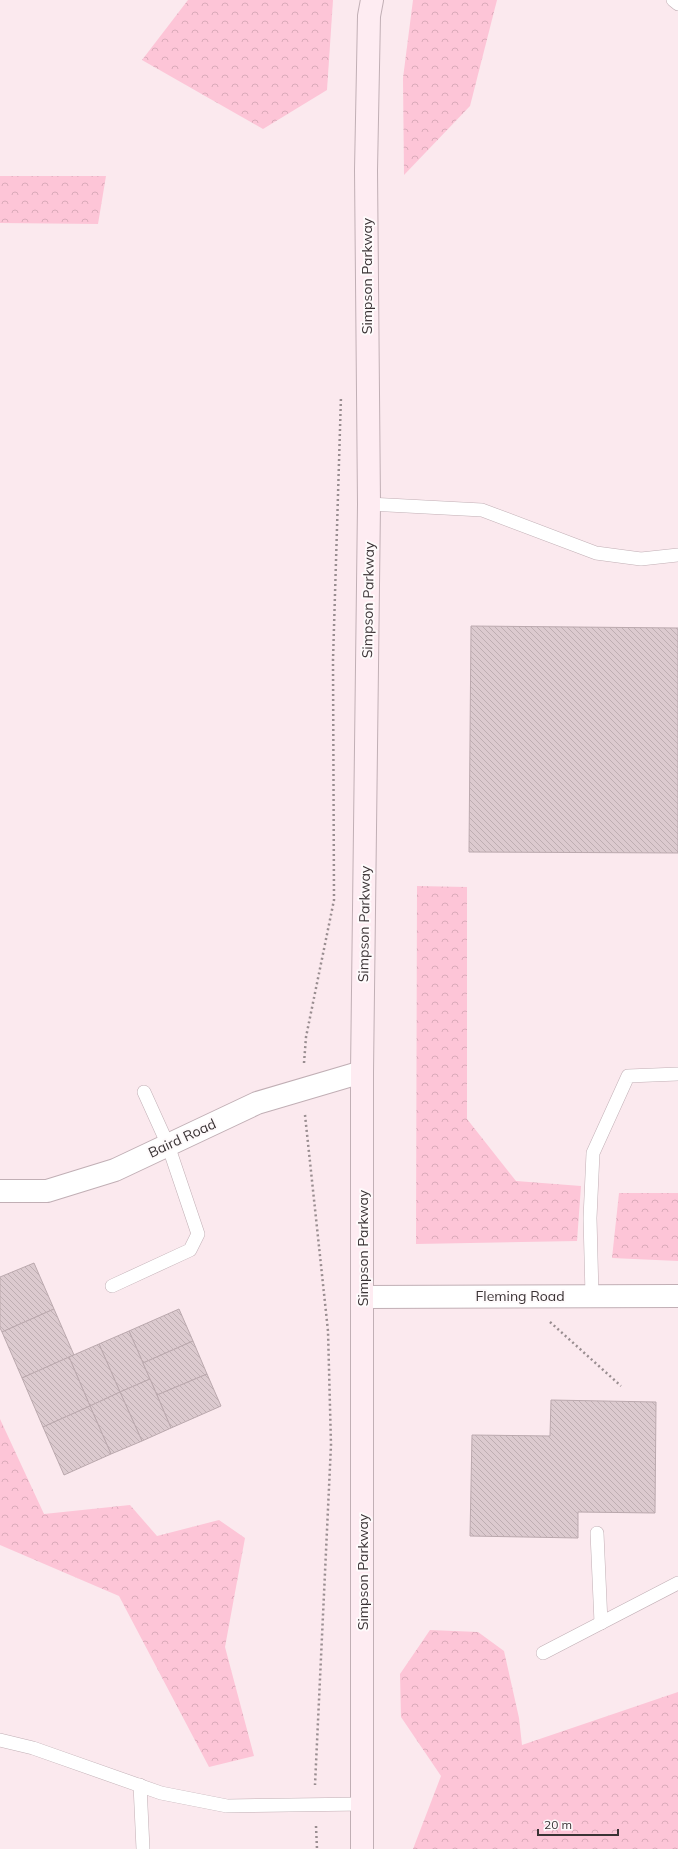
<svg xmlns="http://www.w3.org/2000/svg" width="678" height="1849" font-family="Mulish,sans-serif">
	<defs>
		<pattern id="forest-crowns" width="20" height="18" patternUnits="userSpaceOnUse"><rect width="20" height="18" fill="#fdc5d7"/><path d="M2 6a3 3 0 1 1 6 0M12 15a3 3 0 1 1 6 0" fill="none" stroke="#daaab9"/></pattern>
		<pattern id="building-back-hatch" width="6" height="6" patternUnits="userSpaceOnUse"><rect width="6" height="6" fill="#dccacf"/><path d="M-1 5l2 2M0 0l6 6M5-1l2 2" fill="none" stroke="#beaeb2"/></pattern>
	</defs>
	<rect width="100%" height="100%" fill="#fbe9ee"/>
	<!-- forest -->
	<g fill="url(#forest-crowns)">
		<path d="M188 0H333L327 90 263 129 142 60Z"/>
		<path d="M413 0H497L470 106 404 175 403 78Z"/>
		<path d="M0 176H106L98 224 0 223Z"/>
		<path d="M417 886 467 887V1119L516 1181 581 1186 577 1241 416 1244Z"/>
		<path d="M619 1193H678V1261L612 1258Z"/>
		<path d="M0 1419 44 1514 130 1505 157 1536 219 1520 245 1538 225 1647 254 1756 209 1767 119 1596 0 1545Z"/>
		<path d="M430 1630 478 1632 504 1651 519 1718 522 1745 678 1692V1849H413L441 1776 401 1717 400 1674Z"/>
	</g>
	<!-- building -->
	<g fill="url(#building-back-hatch)" stroke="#bba9ae">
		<path d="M471 626 678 628V853L469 852Z"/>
		<path d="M34 1263 54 1309 2 1332 0 1328V1277Z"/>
		<path d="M54 1309 74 1355 22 1378 2 1332Z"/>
		<path d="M179 1309 193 1341 143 1363 129 1331Z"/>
		<path d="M129 1331 150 1379 120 1392 99 1344Z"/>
		<path d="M193 1341 207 1374 157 1395 143 1363Z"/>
		<path d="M99 1344 120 1392 90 1406 69 1357Z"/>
		<path d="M69 1357 90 1406 43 1427 22 1378Z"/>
		<path d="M207 1374 221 1406 171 1428 157 1395Z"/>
		<path d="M150 1379 171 1428 142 1441 120 1392Z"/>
		<path d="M120 1392 142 1441 111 1454 90 1406Z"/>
		<path d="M551 1400 656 1402 655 1513 578 1512V1538L470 1536 472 1435 550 1436Z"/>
		<path d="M90 1406 111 1454 64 1475 43 1427Z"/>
	</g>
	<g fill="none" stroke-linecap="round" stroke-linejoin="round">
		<!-- service casing -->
		<g stroke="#c1afb5" stroke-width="14">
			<g id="service">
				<path d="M673 0 678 4"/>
				<path d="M369 504 482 510 596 553 641 559 678 555"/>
				<path d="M112 1286 190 1250 198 1234 168 1145 144 1092"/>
				<path d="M592 1295 590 1218 593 1153 628 1076 678 1074"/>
				<path d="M597 1533 601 1623"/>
				<path d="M543 1653 678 1583"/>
				<path d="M0 1740 33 1748 161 1793 227 1806 363 1804"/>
				<path d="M140 1785 143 1849"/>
			</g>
		</g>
		<!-- minor casing -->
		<g stroke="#c1afb5" stroke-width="24">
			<g id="minor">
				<path d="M0 1191H47L115 1170 257 1103 362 1072"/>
				<path d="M363 1297 678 1296"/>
			</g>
		</g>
		<!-- secondary casing -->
		<g stroke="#c1afb5" stroke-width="24">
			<path id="secondary" d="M362 1849V1072L369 504 366 170 369 16 372 0"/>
		</g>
		<!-- path -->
		<g stroke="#998d90" stroke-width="2.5" stroke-dasharray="2 3" stroke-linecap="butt">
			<path d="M304 1063 306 1037 334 900 333 660 341 396"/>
			<path d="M305 1115 328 1331 331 1445 315 1785"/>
			<path d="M550 1322 621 1386"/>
			<path d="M316 1826 317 1849"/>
		</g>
		<!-- service -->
		<use href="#service" stroke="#fff" stroke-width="13"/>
		<!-- minor -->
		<use href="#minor" stroke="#fff" stroke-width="22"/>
		<!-- secondary -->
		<use href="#secondary" stroke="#feecf2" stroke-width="22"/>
	</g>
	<g text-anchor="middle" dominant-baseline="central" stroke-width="4" stroke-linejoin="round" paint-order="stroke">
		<!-- street labels -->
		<g font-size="14" fill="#3a3335" stroke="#fefafb">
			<text transform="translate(367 276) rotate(-90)">Simpson Parkway</text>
			<text transform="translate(368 600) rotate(-89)">Simpson Parkway</text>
			<text transform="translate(364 924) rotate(-89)">Simpson Parkway</text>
			<text transform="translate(182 1138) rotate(-25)">Baird Road</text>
			<text transform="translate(363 1248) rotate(-90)">Simpson Parkway</text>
			<text x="520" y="1296">Fleming Road</text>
			<text transform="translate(363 1572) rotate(-90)">Simpson Parkway</text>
		</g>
	</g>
	<!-- scale -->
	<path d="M538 1829v6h80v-6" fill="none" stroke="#3a3335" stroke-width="2"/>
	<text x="544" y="1829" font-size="12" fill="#3a3335" stroke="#fefafb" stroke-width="3" paint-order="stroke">20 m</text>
</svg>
